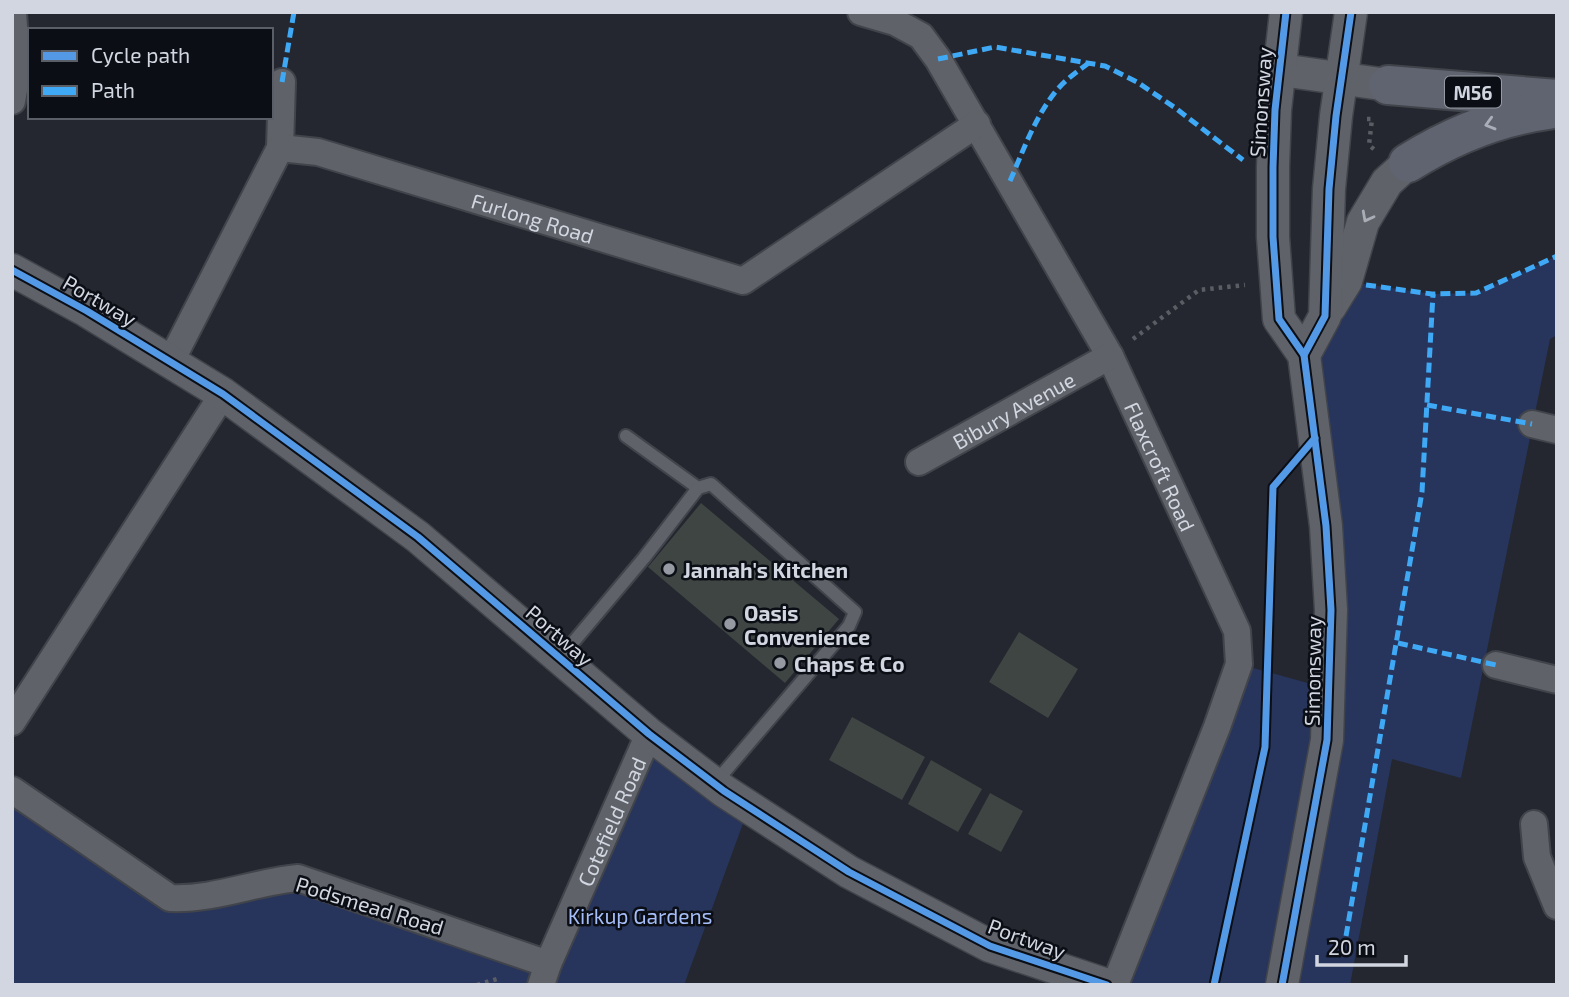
<svg xmlns="http://www.w3.org/2000/svg" width="1569" height="997" font-family="'Exo 2',sans-serif">
	<rect width="100%" height="100%" fill="#24272f"/>
	<!-- green -->
	<g fill="#27355c">
		<path d="M1557 256V335L1550 339 1461 778 1392 759 1350 985H1115L1239 664 1329 689 1304 355 1345 281 1432 294 1476 293Z"/>
		<path d="M649 734 749 807 684 985H12V790L170 898 273 880 548 964Z"/>
	</g>
	<!-- building -->
	<g fill="#3e4542">
		<path d="M701 503 839 619 785 683 648 567Z"/>
		<path d="M1019 632 1078 669 1048 718 989 682Z"/>
		<path d="M852 717 925 757 902 800 829 760Z"/>
		<path d="M931 760 982 789 958 832 908 804Z"/>
		<path d="M990 793 1023 811 1001 852 968 834Z"/>
	</g>
	<g fill="none" stroke-linecap="round" stroke-linejoin="round">
		<!-- service casing -->
		<g stroke="#41444b" stroke-width="16">
			<g id="service">
				<path d="M626 436 698 488"/>
				<path d="M560 658 644 558 698 488 711 484 855 612 849 626 715 783"/>
			</g>
		</g>
		<!-- minor casing -->
		<g stroke="#41444b" stroke-width="30">
			<g id="minor">
				<path id="s1" d="M861 12 895 22 921 36 938 59 1110 356 1237 631 1239 664 1217 727 1115 985"/>
				<path d="M12 101 17 73 13 12"/>
				<path d="M280 148 282 82"/>
				<path id="s2" d="M171 361 280 148 318 152 743 281 977 124"/>
				<path d="M1532 424 1557 430"/>
				<path id="s3" d="M919 462 1110 356"/>
				<path d="M1496 665 1557 680"/>
				<path d="M12 722 223 394"/>
				<path d="M12 790 170 898C215 900 254 882 298 878L548 964"/>
				<path d="M1534 824 1537 857 1557 906"/>
				<path id="s4" d="M541 985 548 964 649 734"/>
			</g>
		</g>
		<!-- tertiary casing -->
		<g stroke="#41444b" stroke-width="35">
			<g id="tertiary">
				<path d="M1281 70 1388 85"/>
				<path d="M12 270 87 311 223 394 418 537 649 734 724 791 849 872 990 946 1107 985"/>
				<path d="M1330 307 1346 281 1363 222 1387 182 1408 163"/>
				<path d="M1304 355 1325 316 1329 189 1336 116 1351 12"/>
				<path d="M1282 985 1327 740 1331 610 1326 526 1304 355 1279 319 1273 237V167L1275 110 1286 12"/>
			</g>
		</g>
		<!-- motorway casing -->
		<g stroke="#41444b" stroke-width="42">
			<g id="motorway">
				<path d="M1388 85 1557 99"/>
				<path d="M1408 163C1451 136 1497 117 1548 110"/>
			</g>
		</g>
		<!-- path -->
		<g stroke="#5b5d64" stroke-width="4.5" stroke-dasharray="3.5 5" stroke-linecap="butt">
			<path d="M1367 119H1372L1369 145 1376 151"/>
			<path d="M1133 339 1199 290 1245 285"/>
			<path d="M477 985 500 978"/>
		</g>
		<!-- service -->
		<use href="#service" stroke="#5f6268" stroke-width="12"/>
		<!-- minor -->
		<use href="#minor" stroke="#5f6268" stroke-width="26"/>
		<!-- tertiary -->
		<use href="#tertiary" stroke="#5f6268" stroke-width="32"/>
		<!-- motorway -->
		<use href="#motorway" stroke="#606470" stroke-width="38"/>
		<!-- quiet -->
		<g stroke="#3fa9f5" stroke-width="5" stroke-dasharray="10 5" stroke-linecap="butt">
			<path d="M938 59 995 47 1105 66 1137 82 1174 107 1243 160"/>
			<path d="M282 82 294 12"/>
			<path d="M1010 181C1023 151 1035 117 1056 91 1066 79 1078 71 1090 62"/>
			<path d="M1366 285 1432 294 1476 293 1557 256"/>
			<path d="M1427 405 1532 424"/>
			<path d="M1398 643 1496 665"/>
			<path d="M1346 936 1422 492 1433 294"/>
		</g>
		<!-- cycleway casing -->
		<g stroke="#0b0e15" stroke-width="11">
			<g id="cycleway">
				<path d="M12 270 87 311 223 394 418 537 649 734 724 791 849 872 990 946 1107 985"/>
				<path d="M1304 355 1325 316 1329 189 1336 116 1351 12"/>
				<path d="M1214 985 1265 747 1273 487 1315 438"/>
				<path d="M1282 985 1327 740 1331 610 1326 526 1304 355 1279 319 1273 237V167L1275 110 1286 12"/>
			</g>
		</g>
		<!-- cycleway -->
		<use href="#cycleway" stroke="#5399e6" stroke-width="7"/>
	</g>
	<!-- one-way arrows -->
	<defs><path id="oneway-chevron" d="M-2-3.5L2.5 0L-2 3.5" fill="none" stroke-width="1.6" stroke-linecap="round" stroke-linejoin="round" transform="scale(1.75)"/></defs>
	<use stroke="#a9aeb9" href="#oneway-chevron" transform="translate(1490 124) rotate(164)"/>
	<use stroke="#a9adb6" href="#oneway-chevron" transform="translate(1367 217) rotate(118)"/>
	<!-- markers -->
	<g fill="#9499a2" stroke="#0b0e15" stroke-width="2.5">
		<circle cx="669" cy="569" r="7"/>
		<circle cx="730" cy="624" r="7"/>
		<circle cx="780" cy="663" r="7"/>
	</g>
	<g text-anchor="middle" dominant-baseline="central" stroke-width="5" stroke-linejoin="round" paint-order="stroke">
		<!-- shield labels -->
		<rect fill="#0b0e15" stroke="#969aa3" stroke-width="2" x="1445" y="76.5" width="56" height="31" rx="5"/>
		<g font-size="19" font-weight="bold" fill="#d1d6e0">
			<text x="1473" y="92">M56</text>
		</g>
		<!-- street labels -->
		<g font-size="21" fill="#d1d6e0" stroke="#0b0e15">
			<text transform="translate(1260 102) rotate(-86)">Simonsway</text>
			<text stroke="none"><textPath href="#s2" startOffset="502">Furlong Road</textPath></text>
			<text transform="translate(100 300) rotate(30)">Portway</text>
			<text stroke="none"><textPath href="#s3" startOffset="108">Bibury Avenue</textPath></text>
			<text stroke="none"><textPath href="#s1" startOffset="558">Flaxcroft Road</textPath></text>
			<text transform="translate(560 635) rotate(41)">Portway</text>
			<text transform="translate(1312 671) rotate(-89)">Simonsway</text>
			<text stroke="none"><textPath href="#s4" startOffset="178">Cotefield Road</textPath></text>
			<text transform="translate(370 905) rotate(17)">Podsmead Road</text>
			<text transform="translate(1027 938) rotate(20)">Portway</text>
		</g>
		<!-- poi labels -->
		<g font-size="21" font-weight="bold" fill="#d1d6e0" stroke="#0b0e15" text-anchor="start">
			<text x="683" y="569">Jannah's Kitchen</text>
			<text x="744" y="612">Oasis<tspan x="744" dy="24">Convenience</tspan></text>
			<text x="794" y="663">Chaps &amp; Co</text>
		</g>
		<!-- park labels -->
		<g font-size="21" fill="#a5bdf9" stroke="#0b0e15">
			<text x="640" y="915">Kirkup Gardens</text>
		</g>
	</g>
	<!-- border -->
	<rect width="1569" height="997" fill="none" stroke="#d1d6e0" stroke-width="28"/>
	<!-- legend -->
	<rect x="28" y="28" width="245" height="91" fill="#0b0e15" stroke="#5a5e66" stroke-width="2"/>
	<rect x="42" y="51" width="35" height="10" fill="#5399e6" stroke="#5a5e66" stroke-width="2"/>
	<text x="91" y="63" font-size="21" fill="#d1d6e0">Cycle path</text>
	<rect x="42" y="86" width="35" height="10" fill="#3fa9f5" stroke="#5a5e66" stroke-width="2"/>
	<text x="91" y="98" font-size="21" fill="#d1d6e0">Path</text>
	<!-- scale -->
	<path d="M1317 955v10h89v-10" fill="none" stroke="#d1d6e0" stroke-width="3.5"/>
	<text x="1328" y="955" font-size="21" fill="#d1d6e0" stroke="#0b0e15" stroke-width="5" paint-order="stroke">20 m</text>
</svg>
